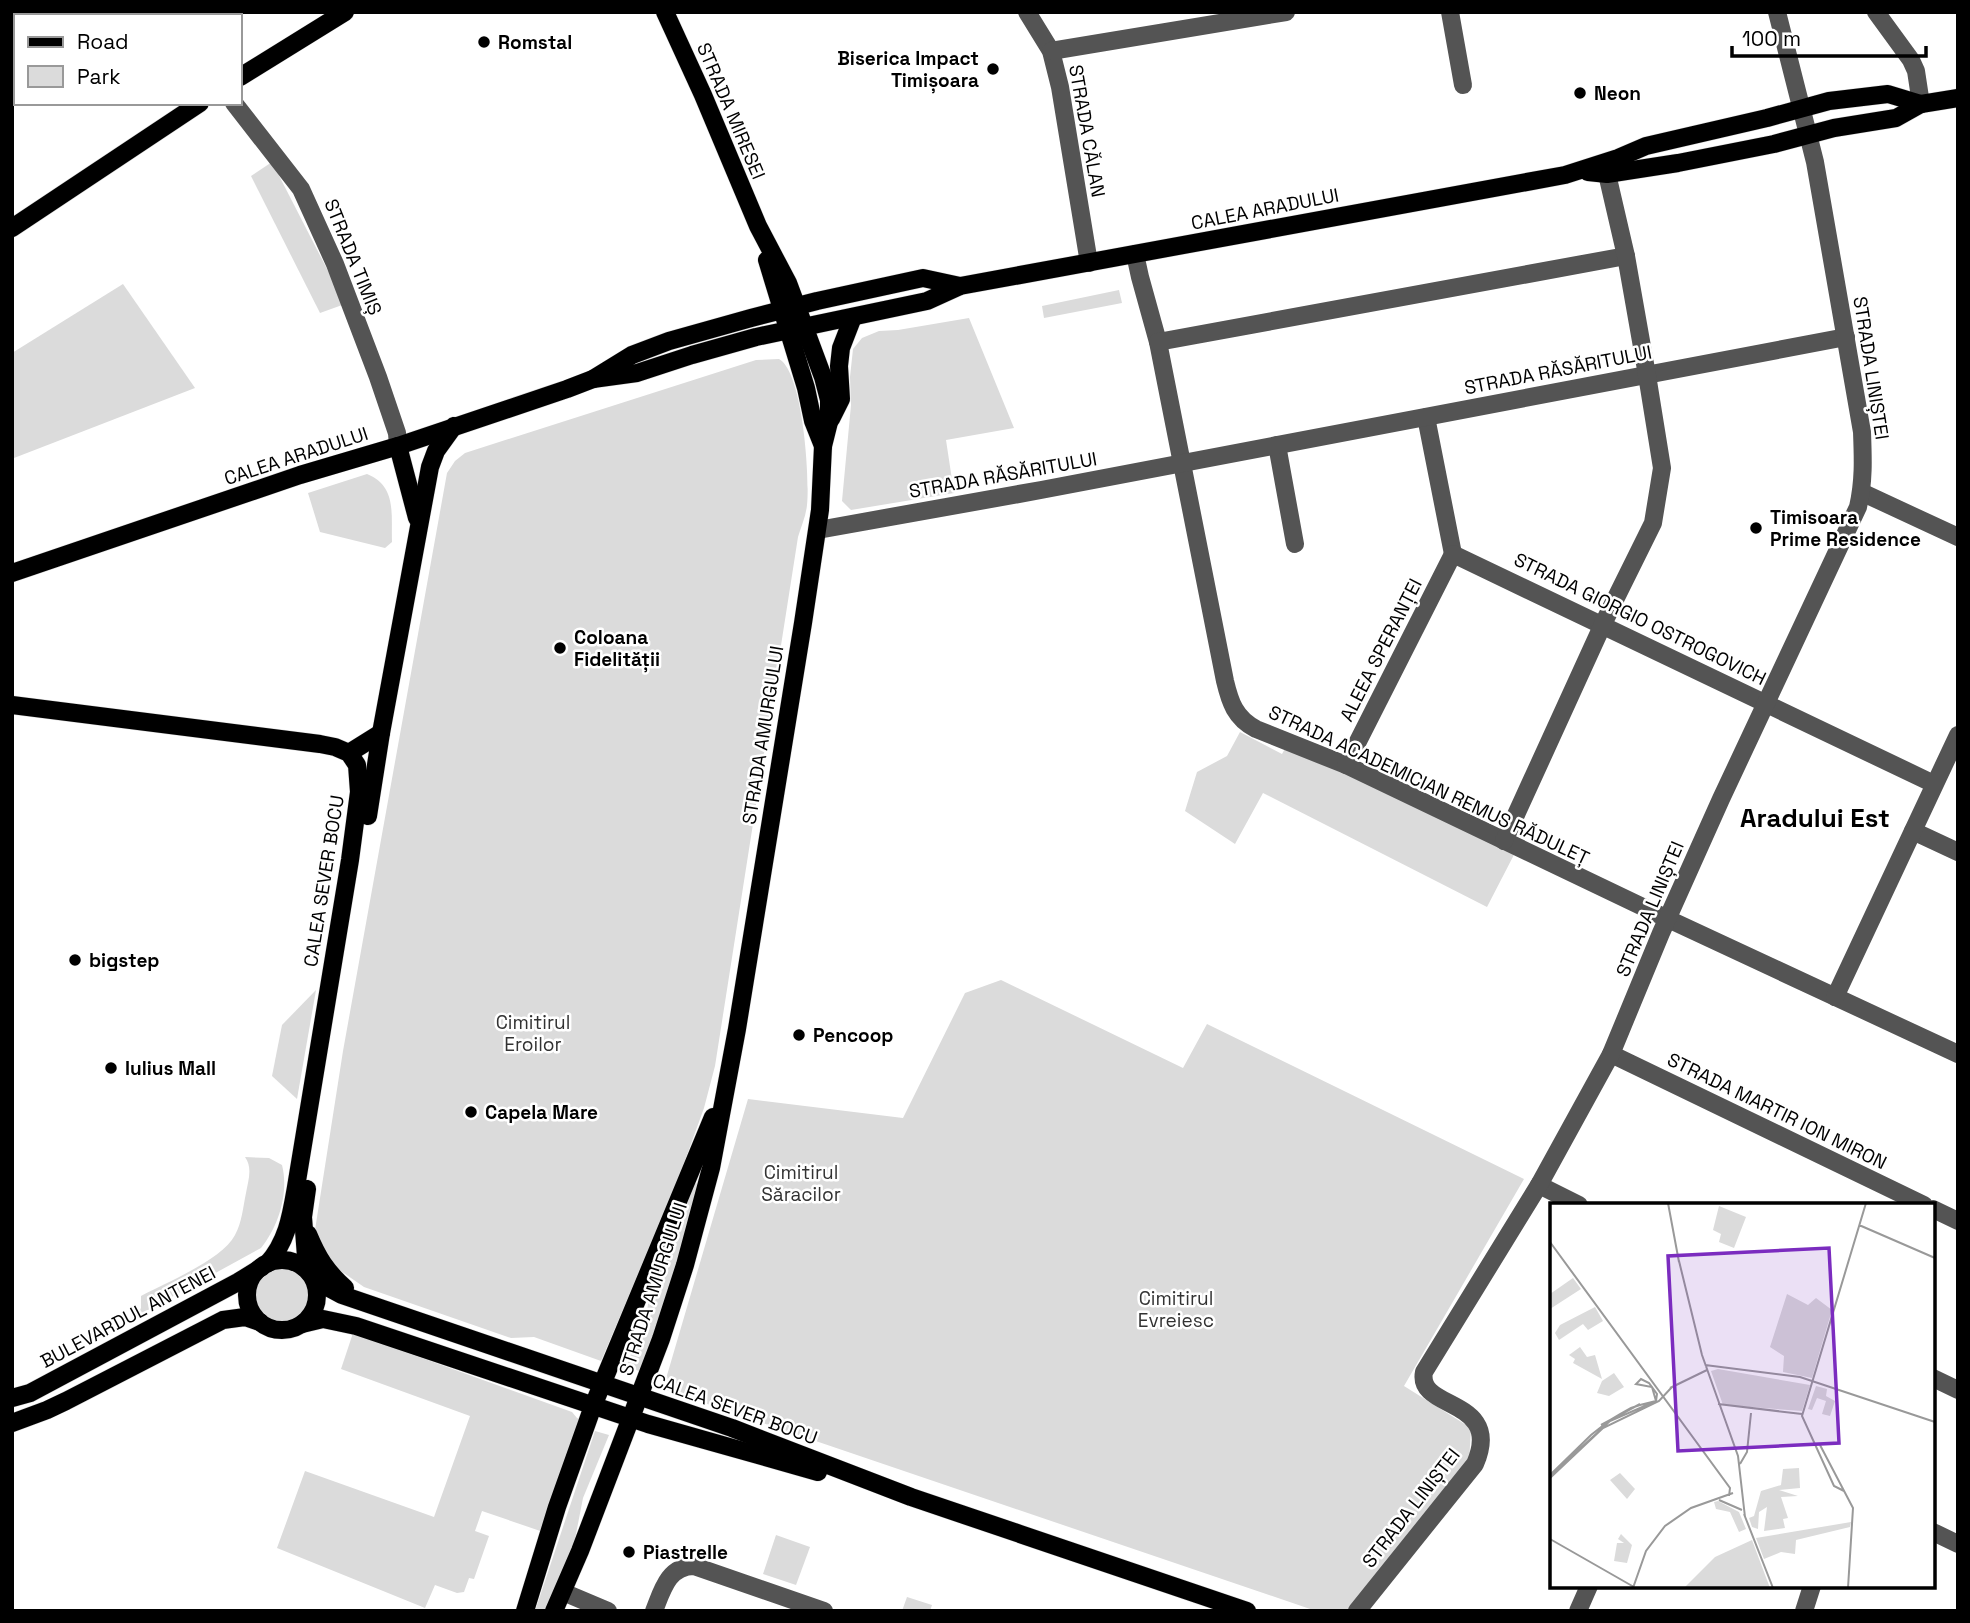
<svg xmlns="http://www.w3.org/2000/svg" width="1970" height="1623" font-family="'Space Grotesk',sans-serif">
	<rect width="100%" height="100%" fill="#fff"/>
	<!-- green -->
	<g fill="#dbdbdb">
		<path d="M272 162 345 304 320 313 251 176Z"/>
		<path d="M123 284 195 388 14 458 12 452V353Z"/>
		<path d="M1119 290 1122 303 1044 318 1042 306Z"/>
		<path d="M969 318 1014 428 946 440 954 493 851 510 842 501 851 405 850 377 853 349 862 338 879 331 898 330Z"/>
		<path d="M779 359C803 372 810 478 807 505 806 516 801 527 798 537L715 1066 704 1108 675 1188 601 1361 534 1337 511 1338 364 1287 338 1269 327 1254 315 1230 343 1051 447 473 455 461 465 453 756 360Z"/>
		<path d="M367 474C397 486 391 514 392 542L385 548 320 532 308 493Z"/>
		<path d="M1240 732 1282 754 1289 741 1518 847 1487 907 1263 793 1235 844 1185 811 1197 772 1227 756Z"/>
		<path d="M1001 980 1183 1068 1207 1024 1524 1179 1404 1386 1471 1428 1469 1463 1352 1611H1316L663 1389 748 1099 903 1118 965 993Z"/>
		<path d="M316 990 297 1099 272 1076 282 1025Z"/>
		<path d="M245 1157 269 1158 282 1165C289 1192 279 1226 261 1248L137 1316 141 1308V1296C167 1282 222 1260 235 1235 242 1222 243 1207 246 1193 248 1181 253 1168 245 1157Z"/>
		<path d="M695 1183 701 1185 644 1373 626 1366 646 1318 650 1290Z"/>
		<path d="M277 1261C295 1259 298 1264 308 1277 311 1282 316 1286 317 1291 322 1316 292 1336 270 1328 264 1325 261 1321 257 1317 247 1307 246 1295 250 1282Z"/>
		<path d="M353 1333 572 1412 577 1418 587 1422 549 1534 482 1511 475 1531 489 1536 474 1579 469 1578 464 1592 457 1593 435 1585 425 1608 277 1548 305 1471 434 1517 470 1416 341 1369Z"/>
		<path d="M595 1431 609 1435 583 1498 575 1539 549 1611H535Z"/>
		<path d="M776 1535 810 1547 796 1585 763 1574Z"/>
		<path d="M907 1597 932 1605 930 1611H902Z"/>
	</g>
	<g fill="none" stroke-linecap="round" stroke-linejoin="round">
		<!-- major casing -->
		<g stroke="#dbdbdb" stroke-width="19">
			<g id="major">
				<path d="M240 77 345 12"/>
				<path d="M1588 172 1607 174 1678 163 1774 144 1834 128 1896 118 1921 104 1958 98"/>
				<path d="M12 228 200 103"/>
				<path d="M767 260 806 388 813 421 823 446"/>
				<path d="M593 379 637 373 692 355 756 337 927 301 960 286 1565 175 1618 158 1646 146 1767 118 1829 101 1888 94 1921 104"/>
				<path d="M831 419 841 399 839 366 841 348 853 317"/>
				<path d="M398 446 417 518"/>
				<path d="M12 573 300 475 398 446 567 389 593 379 632 355 669 341 751 318 817 301 923 278 960 286"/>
				<path d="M12 705 320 744 335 747 349 753 357 765 359 792 350 860 296 1187C291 1216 287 1242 267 1264"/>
				<path d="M349 753 381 733"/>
				<path d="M368 816 381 733 430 467 436 451 454 426"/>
				<path d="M308 1234C318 1258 326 1271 345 1288"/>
				<circle cx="282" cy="1295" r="35"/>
				<path d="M307 1270 303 1217 307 1189"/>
				<path d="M309 1272 329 1288 342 1295 732 1428 911 1497 1247 1611"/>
				<path d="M302 1324 323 1319 356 1326 648 1424 818 1472"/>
				<path d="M12 1398 30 1393 238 1282 262 1267"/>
				<path d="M12 1423 47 1410 66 1401 223 1320 245 1317 260 1322"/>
				<path d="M525 1611 557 1507 593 1406 713 1117"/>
				<path d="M554 1611 580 1551 661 1339 685 1265 711 1168 737 1029 803 623 820 510 823 446 829 422V400L823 377 788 283 758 226 703 95 665 12"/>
			</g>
		</g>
		<!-- minor -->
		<g stroke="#545454" stroke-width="18">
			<path d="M176 12 178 16"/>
			<path d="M1027 12 1051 51 1060 87 1089 263"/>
			<path d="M1450 12 1463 85"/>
			<path d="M1876 12 1911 60 1916 71 1921 104"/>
			<path d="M23 16 27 12"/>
			<path d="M1051 51 1286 12"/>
			<path d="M234 103 301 189 335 264 378 377 397 433 398 446"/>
			<path d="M1135 254 1140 277 1158 342 1225 681C1230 702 1235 718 1256 729L1346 765 1668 919 1958 1054"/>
			<path d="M1158 342 1626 256"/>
			<path d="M1426 417 1453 554"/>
			<path d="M1277 445 1295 544"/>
			<path d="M1861 492 1958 537"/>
			<path d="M818 530 1041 490 1846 337"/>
			<path d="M1453 554 1934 784"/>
			<path d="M1346 765 1453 554"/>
			<path d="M1913 831 1958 852"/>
			<path d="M1504 841 1603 624 1653 523 1662 468 1647 375 1626 256 1607 174"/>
			<path d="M1835 997 1958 735"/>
			<path d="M1611 1054 1924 1205"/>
			<path d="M1539 1185 1579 1205"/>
			<path d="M1933 1209 1958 1221"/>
			<path d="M1933 1378 1958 1390"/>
			<path d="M1933 1532 1958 1544"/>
			<path d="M563 1592 608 1611"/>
			<path d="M654 1611C662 1591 668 1566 694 1566L824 1611"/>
			<path d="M1357 1611 1475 1464C1504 1397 1416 1411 1424 1372L1539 1185 1611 1054 1661 933 1721 799 1858 507C1864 481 1863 458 1862 432L1815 162 1777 12"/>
			<path d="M1578 1611 1589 1586"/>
			<path d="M1804 1611 1812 1586"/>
		</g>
		<!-- major -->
		<use href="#major" stroke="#000" stroke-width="18"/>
	</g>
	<!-- markers -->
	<g fill="#000" stroke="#fff" stroke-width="2.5">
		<circle cx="484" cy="42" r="7"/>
		<circle cx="993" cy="69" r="7"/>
		<circle cx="1580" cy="93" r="7"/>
		<circle cx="1756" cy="528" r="7"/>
		<circle cx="560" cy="648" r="7"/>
		<circle cx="75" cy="960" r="7"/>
		<circle cx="799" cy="1035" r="7"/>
		<circle cx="111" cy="1068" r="7"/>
		<circle cx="471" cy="1112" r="7"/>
		<circle cx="629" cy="1552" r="7"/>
	</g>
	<g text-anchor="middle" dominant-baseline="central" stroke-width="5" stroke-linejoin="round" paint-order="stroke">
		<!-- poi labels -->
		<g font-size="19" font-weight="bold" fill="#000" stroke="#fff" text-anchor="start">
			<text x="498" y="42">Romstal</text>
			<text x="979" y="58" text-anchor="end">Biserica Impact<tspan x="979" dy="22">Timișoara</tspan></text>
			<text x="1594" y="93">Neon</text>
			<text x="1770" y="517">Timisoara<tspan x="1770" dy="22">Prime Residence</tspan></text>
			<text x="574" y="637">Coloana<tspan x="574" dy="22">Fidelității</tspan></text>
			<text x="89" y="960">bigstep</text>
			<text x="813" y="1035">Pencoop</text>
			<text x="125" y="1068">Iulius Mall</text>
			<text x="485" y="1112">Capela Mare</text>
			<text x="643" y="1552">Piastrelle</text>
		</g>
		<!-- street labels -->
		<g font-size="19" fill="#000" stroke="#fff">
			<text transform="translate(731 111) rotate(67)">STRADA MIRESEI</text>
			<text transform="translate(1087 131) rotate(80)">STRADA CĂLAN</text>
			<text transform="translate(1265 209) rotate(-11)">CALEA ARADULUI</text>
			<text transform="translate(353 257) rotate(68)">STRADA TIMIȘ</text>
			<text transform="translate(1871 368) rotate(81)">STRADA LINIȘTEI</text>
			<text transform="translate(1558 370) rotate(-11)">STRADA RĂSĂRITULUI</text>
			<text transform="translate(296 456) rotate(-18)">CALEA ARADULUI</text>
			<text transform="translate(1003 475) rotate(-10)">STRADA RĂSĂRITULUI</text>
			<text transform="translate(1640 619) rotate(26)">STRADA GIORGIO OSTROGOVICH</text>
			<text transform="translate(1381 650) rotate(-63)">ALEEA SPERANȚEI</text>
			<text transform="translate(763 735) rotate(-81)">STRADA AMURGULUI</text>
			<text transform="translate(1429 785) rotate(25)">STRADA ACADEMICIAN REMUS RĂDULEȚ</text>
			<text transform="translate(324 881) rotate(-81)">CALEA SEVER BOCU</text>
			<text transform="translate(1650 909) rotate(-67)">STRADA LINIȘTEI</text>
			<text transform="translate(1777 1111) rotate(26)">STRADA MARTIR ION MIRON</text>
			<text transform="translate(653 1289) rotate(-72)">STRADA AMURGULUI</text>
			<text transform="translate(128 1317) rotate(-28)">BULEVARDUL ANTENEI</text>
			<text transform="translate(735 1409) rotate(20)">CALEA SEVER BOCU</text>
			<text transform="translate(1411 1508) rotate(-52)">STRADA LINIȘTEI</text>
		</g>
		<!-- park labels -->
		<g font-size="19" fill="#323232" stroke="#fff">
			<text x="533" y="1022">Cimitirul<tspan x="533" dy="22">Eroilor</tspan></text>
			<text x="801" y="1172">Cimitirul<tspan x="801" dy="22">Săracilor</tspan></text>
			<text x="1176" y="1298">Cimitirul<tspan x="1176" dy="22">Evreiesc</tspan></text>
		</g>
		<!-- district labels -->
		<g font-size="26" font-weight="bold" fill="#000" stroke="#fff">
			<text x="1815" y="818">Aradului Est</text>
		</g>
	</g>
	<!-- overview -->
	<g transform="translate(1550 1203)">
		<rect width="385" height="385" fill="#fff"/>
		<path d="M169 3 196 14 184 45 169 39 171 31 163 27ZM23 75 31 86 0 106V91ZM237 91 258 102 266 95 282 107 262 175 233 169 234 153 220 144ZM45 104 53 118 38 127 33 121 9 137 5 130 10 122ZM30 144 37 154 45 152 52 176 23 160 25 156 19 152ZM168 166 260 182 252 208 173 202 161 168ZM64 170 74 184 59 193 47 190 52 178ZM266 183 277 186 276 193 285 198 280 213 272 211 276 198 267 195 262 207 258 206ZM249 265 250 285 229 287 248 293 231 294 238 315 233 316 235 325 214 328 217 304 209 309 208 326 202 324 199 315 204 313 211 288 231 282 233 266ZM70 270 85 286 77 296 60 277ZM168 298 189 309 196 326 189 329 180 309 166 306 164 299ZM301 319 300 324 246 337 245 351 231 349 214 356 206 335ZM71 331 82 342 77 360 64 358 67 340H74L68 336ZM202 337 220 385H134L165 354Z" fill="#dbdbdb"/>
		<path fill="none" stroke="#999" stroke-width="2" d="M118 0 129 59M309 22 385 55M0 39 180 285 179 293M129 58 152 152 188 253 195 314M155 162 250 174 385 219M120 185 157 167M168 201 252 211M51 222 90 201M270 242 303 305 298 385M190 261 197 249 201 210M0 272 41 232 60 217 70 211 81 205 90 202 106 198 102 184 86 181 91 176 99 180 107 191 106 198 60 218 0 273M0 275 53 225 109 198 122 184M294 288 284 283 252 213 316 0M169 297 192 307M194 311 223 385M0 336 84 384M83 385 96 348 115 323 141 305 183 290"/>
		<path fill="#7b2cbf" fill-opacity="0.15" stroke="#7b2cbf" stroke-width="3.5" d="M279 45 289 240 128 248 118 53Z"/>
		<rect width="385" height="385" fill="none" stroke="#000" stroke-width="3.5"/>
	</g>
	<!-- border -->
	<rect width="1970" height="1623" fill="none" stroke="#000000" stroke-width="28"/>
	<!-- legend -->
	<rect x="14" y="14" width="228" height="91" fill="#ffffff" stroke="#999999" stroke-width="2"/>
	<rect x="28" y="37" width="35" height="10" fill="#000000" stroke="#999999" stroke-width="2"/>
	<text x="77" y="49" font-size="21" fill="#000000">Road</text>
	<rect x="28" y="66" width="35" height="21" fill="#dbdbdb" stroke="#999999" stroke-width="2"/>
	<text x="77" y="84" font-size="21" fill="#000000">Park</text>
	<!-- scale -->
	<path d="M1732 46v10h194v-10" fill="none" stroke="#000000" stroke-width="3.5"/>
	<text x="1742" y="46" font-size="21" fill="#000000" stroke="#ffffff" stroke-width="5" paint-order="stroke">100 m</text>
</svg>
